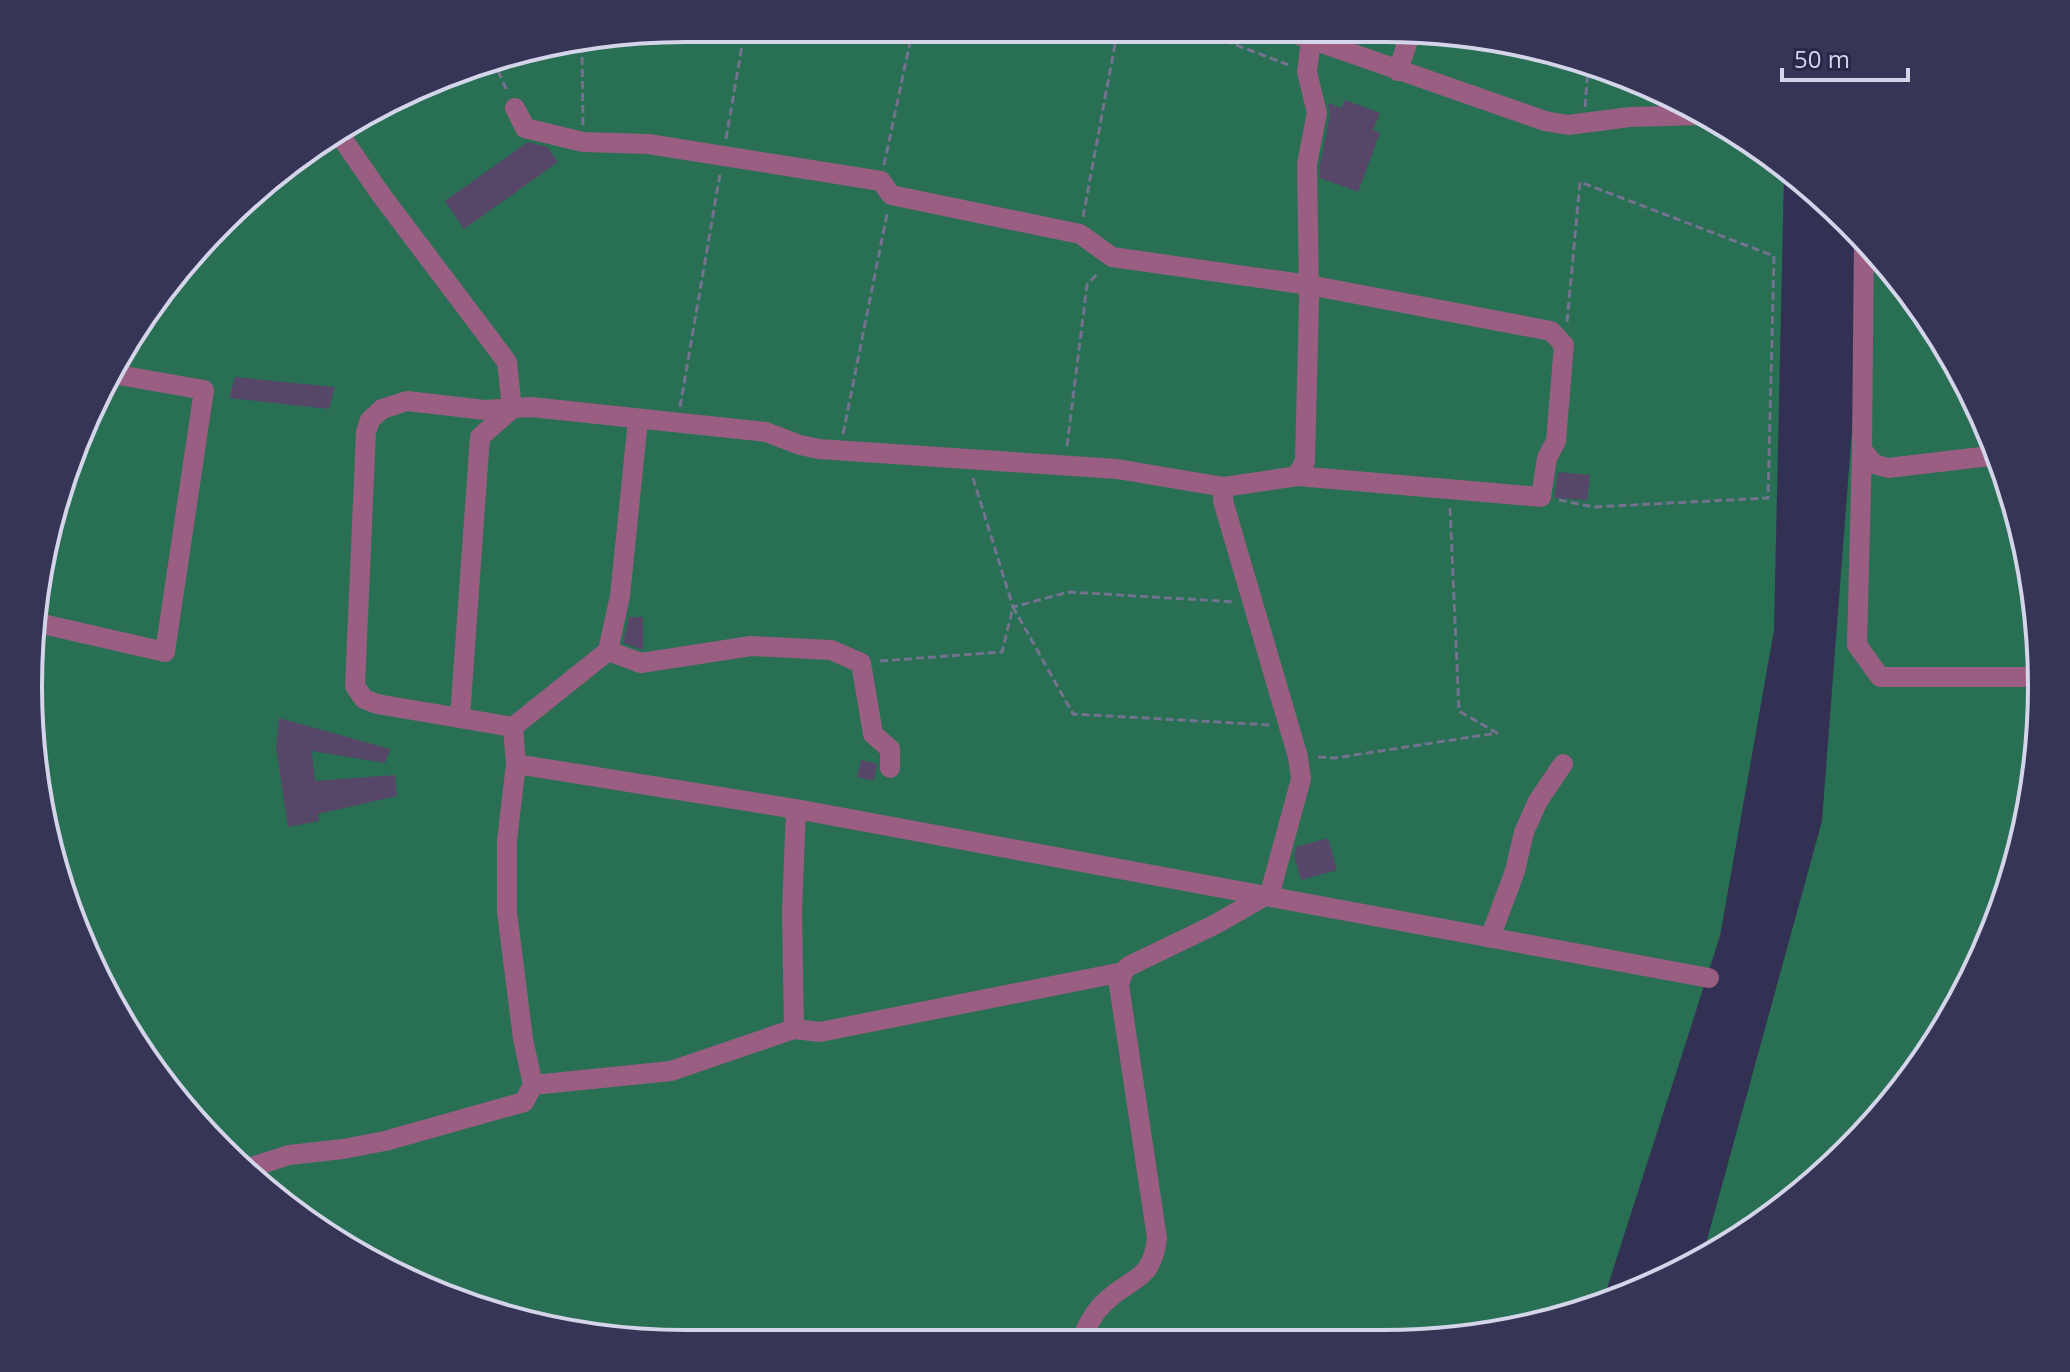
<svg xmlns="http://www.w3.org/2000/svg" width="2070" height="1372" font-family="'Open Sans',sans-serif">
	<rect width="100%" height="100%" fill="#323153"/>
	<!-- water -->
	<g fill="#286f53">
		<path d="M686 28H1384L1512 41 1675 96 1784 174 1774 630 1720 936 1602 1304 1513 1331 1384 1344H686L558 1331 395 1276 221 1152 116 1015 41 815 29 643 78 435 164 285 320 139 475 63Z"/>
		<path d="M1859 233 1931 320 1992 434 2029 557 2042 686 2029 814 1992 937 1931 1051 1850 1151 1750 1233 1702 1258 1822 821 1858 351Z"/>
	</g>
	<!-- building -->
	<g fill="#564769">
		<path d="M1345 100 1380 113 1373 130 1380 133 1358 192 1320 178V165L1330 116 1328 103 1341 108Z"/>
		<path d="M528 142 547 147 558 162 464 229 445 201Z"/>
		<path d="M235 377 335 387 329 409 229 398Z"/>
		<path d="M1558 472 1590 475 1587 500 1554 498Z"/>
		<path d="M629 617H643V650L623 643Z"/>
		<path d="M279 718 390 749 385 763 312 751 315 781 395 775 397 796 318 814 319 821 288 827 276 747Z"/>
		<path d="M861 760 877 764 874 781 857 777Z"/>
		<path d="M1328 838 1337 870 1301 880 1294 855 1296 847Z"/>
	</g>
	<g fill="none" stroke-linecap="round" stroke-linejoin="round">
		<!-- path -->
		<g stroke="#73728f" stroke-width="3" stroke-dasharray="8 4" stroke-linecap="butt">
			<path d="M1191 28 1289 65"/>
			<path d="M582 45 583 125"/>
			<path d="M493 60 508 93"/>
			<path d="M1585 107 1588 67"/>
			<path d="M726 139 745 28"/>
			<path d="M884 165 913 28"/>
			<path d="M1083 217 1118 28"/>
			<path d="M680 407 720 174"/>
			<path d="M843 434 887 214"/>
			<path d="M1067 446 1087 285 1099 272"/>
			<path d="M973 478 1013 607 1069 592 1236 602"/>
			<path d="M1559 500 1594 507 1768 498 1774 256 1580 182 1567 322"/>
			<path d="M880 661 1002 652 1013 607 1073 714 1270 725"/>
			<path d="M1318 757 1335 758 1497 733 1459 711 1450 508"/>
		</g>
		<!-- minor -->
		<g stroke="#995e81" stroke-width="20">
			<path d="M1279 28 1545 121 1568 125 1630 117 1702 115"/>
			<path d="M1398 71 1411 31"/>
			<path d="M515 108 525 128 583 142 648 144 881 181 891 195 1080 234 1112 257 1309 285 1551 331 1564 345 1556 441 1547 458 1541 497 1297 476"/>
			<path d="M337 131 382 196 507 362 512 409 480 437 460 718"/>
			<path d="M1864 238 1862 450 1874 464 1888 468 1998 455"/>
			<path d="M1862 450 1857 645 1880 677H2041"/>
			<path d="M34 622 165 652 204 390 113 374"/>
			<path d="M608 651 641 663 751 646 831 650 861 663 873 734 890 749V768"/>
			<path d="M513 727 608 651 620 596 638 420"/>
			<path d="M516 764 796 809"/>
			<path d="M1490 938 1515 871 1524 832 1538 801 1563 764"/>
			<path d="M1123 972 820 1032 794 1029 792 912 796 809 1709 978"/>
			<path d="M533 1085 671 1071 794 1029"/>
			<path d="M245 1169 289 1155 343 1149 385 1141 524 1102 533 1085 523 1039 507 912V841L516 764 513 727 377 704 364 699 355 686 366 432 370 420 382 409 407 401 485 410 531 407 766 432 800 445 819 449 1117 469 1224 487"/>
			<path d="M1080 1344C1085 1330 1092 1315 1102 1305 1129 1276 1152 1284 1157 1238L1119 985 1123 972 1129 966 1216 924 1270 893 1301 779 1298 757 1223 501 1224 487 1297 476 1305 461 1309 299 1307 164 1317 113 1307 72 1311 40"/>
		</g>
	</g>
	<!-- crop -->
	<path d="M0 0H2070V1372H0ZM686 42H1384A644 644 0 0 1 2028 686V686A644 644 0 0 1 1384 1330H686A644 644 0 0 1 42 686V686A644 644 0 0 1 686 42Z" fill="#373555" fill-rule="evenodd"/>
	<path fill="none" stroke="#d4d4ea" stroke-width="4" d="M686 42H1384A644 644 0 0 1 2028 686V686A644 644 0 0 1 1384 1330H686A644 644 0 0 1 42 686V686A644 644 0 0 1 686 42Z"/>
	<!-- scale -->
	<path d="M1782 68v12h126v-12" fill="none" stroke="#d4d4ea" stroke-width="4"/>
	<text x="1794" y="68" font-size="24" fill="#d4d4ea" stroke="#292748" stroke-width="6" paint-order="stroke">50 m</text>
</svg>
